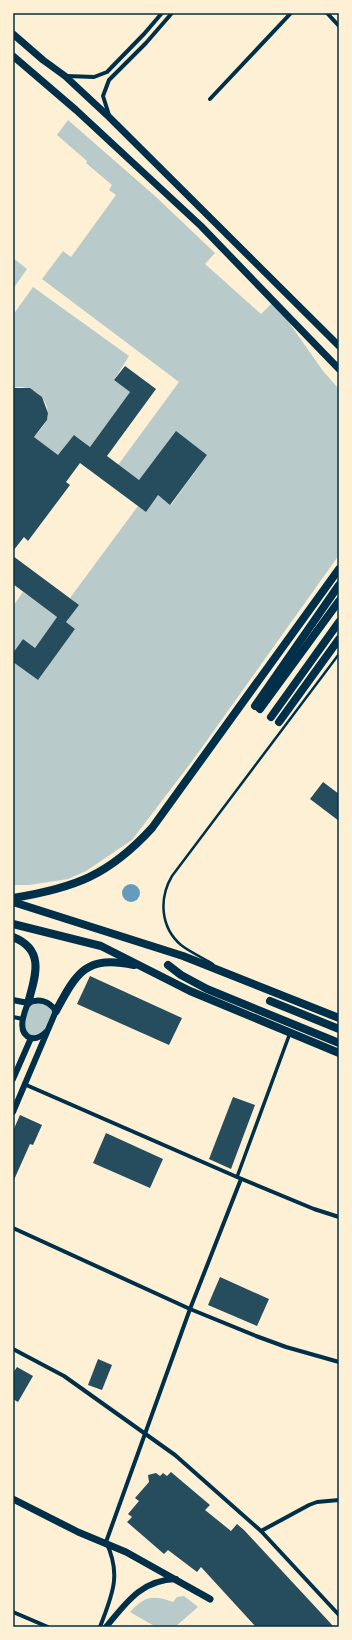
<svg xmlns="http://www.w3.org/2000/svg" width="352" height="1640" font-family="Ubuntu,sans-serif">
	<rect width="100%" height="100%" fill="#fdf0d5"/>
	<!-- green -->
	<g fill="#b9caca">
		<path d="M68 120 155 196 215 253 205 264 261 314 274 301 323 371 339 389V555L193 760 132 840 86 871 68 879 29 885H13V662L38 680 75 629 66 622 78 605 70 598 138 506 158 495 171 505 207 455 176 432 139 480 118 465 179 382 42 279 63 251 71 257 116 195 109 190 112 185 86 163 87 161 57 135Z"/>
		<path d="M13 258 27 269 13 289Z"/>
		<path d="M33 287 129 356 114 380 130 392 90 447 76 436 58 455 34 437C38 432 45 425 47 419 52 399 31 383 13 388V315Z"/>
		<path d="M23 592 57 617 35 648 23 639 13 653V606Z"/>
		<path d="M37 1000 56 1011 47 1031 36 1038 25 1034 23 1019 28 1003Z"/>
		<path d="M184 1596 198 1607 175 1627H156L130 1612C145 1596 153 1595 173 1602L177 1597Z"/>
	</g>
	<!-- water -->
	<circle fill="#669bbc" cx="131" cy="893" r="9"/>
	<!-- building -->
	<g fill="#264d5e">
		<path d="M125 366 156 389 107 456 139 480 176 431 207 455 170 505 158 495 146 512 80 463 66 482 70 485 28 541 24 537 13 551V388H30L42 397 48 413 47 420 34 437 58 455 74 435 90 447 130 392 114 380Z"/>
		<path d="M13 556 79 605 66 622 75 629 38 680 13 662V653L23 639 35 648 57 617 13 584Z"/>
		<path d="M323 782 339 794V821L310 799Z"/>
		<path d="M90 976 182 1018 169 1045 77 1004Z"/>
		<path d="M233 1097 255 1105 231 1169 209 1159Z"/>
		<path d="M20 1115 42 1125 33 1145 30 1144 13 1182V1131Z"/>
		<path d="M106 1133 163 1159 150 1188 93 1163Z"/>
		<path d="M220 1277 269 1299 257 1326 208 1305Z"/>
		<path d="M98 1359 112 1365 102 1390 88 1385Z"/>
		<path d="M17 1367 33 1376 18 1402 13 1399V1373Z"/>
		<path d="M171 1472 210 1505 205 1510 231 1531 237 1524 244 1530 334 1627H256L201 1567 197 1572 168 1550 164 1554 127 1522 132 1517 128 1514 139 1501 135 1498 149 1482 148 1475 156 1473 160 1476 163 1473 167 1476Z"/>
	</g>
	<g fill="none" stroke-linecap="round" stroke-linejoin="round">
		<!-- service -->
		<path stroke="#003049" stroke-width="2.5" d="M213 964C203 958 190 952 181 945 160 927 159 898 172 876L339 654"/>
		<!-- pedestrian -->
		<path stroke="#003049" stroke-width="3.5" d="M237 1177 290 1033"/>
		<!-- minor -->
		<g stroke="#003049" stroke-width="4">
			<path d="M327 13 339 26"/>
			<path d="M67 76 94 77 107 72 144 34 162 13"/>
			<path d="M210 99 291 13"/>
			<path d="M109 115 103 96 109 80 146 43 172 13"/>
			<path d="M13 1017 23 1019"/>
			<path d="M24 1084 237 1177 314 1209 339 1217"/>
			<path d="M13 1228 190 1309 256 1336 286 1347 339 1362"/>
			<path d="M13 1349 64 1376 175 1455 261 1531 339 1615"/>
			<path d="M261 1531 309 1505 317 1502 339 1500"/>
			<path d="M13 1612 48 1627"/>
			<path d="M100 1627C112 1595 122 1575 106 1542L190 1309 241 1179"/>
		</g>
		<!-- tertiary -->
		<g stroke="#003049" stroke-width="6">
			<path d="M13 1000 28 1003"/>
			<path d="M28 1003C24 1013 16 1033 31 1038 37 1039 42 1036 46 1032"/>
			<path d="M13 1079 31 1038"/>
			<path d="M13 1112 56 1011C49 1001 39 998 28 1003"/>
			<path d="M106 1627C126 1603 141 1580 176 1579"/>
		</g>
		<!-- secondary -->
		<g stroke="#003049" stroke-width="7">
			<path d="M13 34 43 60 65 76 109 117 339 346"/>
			<path d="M13 56 76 110 201 226 339 369"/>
			<path d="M13 1499 78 1532 126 1552 210 1599"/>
		</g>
		<!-- primary -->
		<g stroke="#003049" stroke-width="8">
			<path d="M255 706 339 585"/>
			<path d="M260 709 339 601"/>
			<path d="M271 717 339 622"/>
			<path d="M279 722 339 639"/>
			<path d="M13 898C75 888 109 875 152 828L339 569"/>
			<path d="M13 902 183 956 339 1018"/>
			<path d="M13 924 101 946 190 991 339 1053"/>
			<path d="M13 937C46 950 35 977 28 1003"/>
			<path d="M168 965 181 975 207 989 339 1043"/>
			<path d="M270 1001 339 1029"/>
			<path d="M56 1011C77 972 86 955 134 965"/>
		</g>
	</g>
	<!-- border -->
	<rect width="352" height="1640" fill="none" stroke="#fdf0d5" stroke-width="28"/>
	<rect x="14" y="14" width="324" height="1612" fill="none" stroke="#003049" stroke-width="1.5"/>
</svg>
